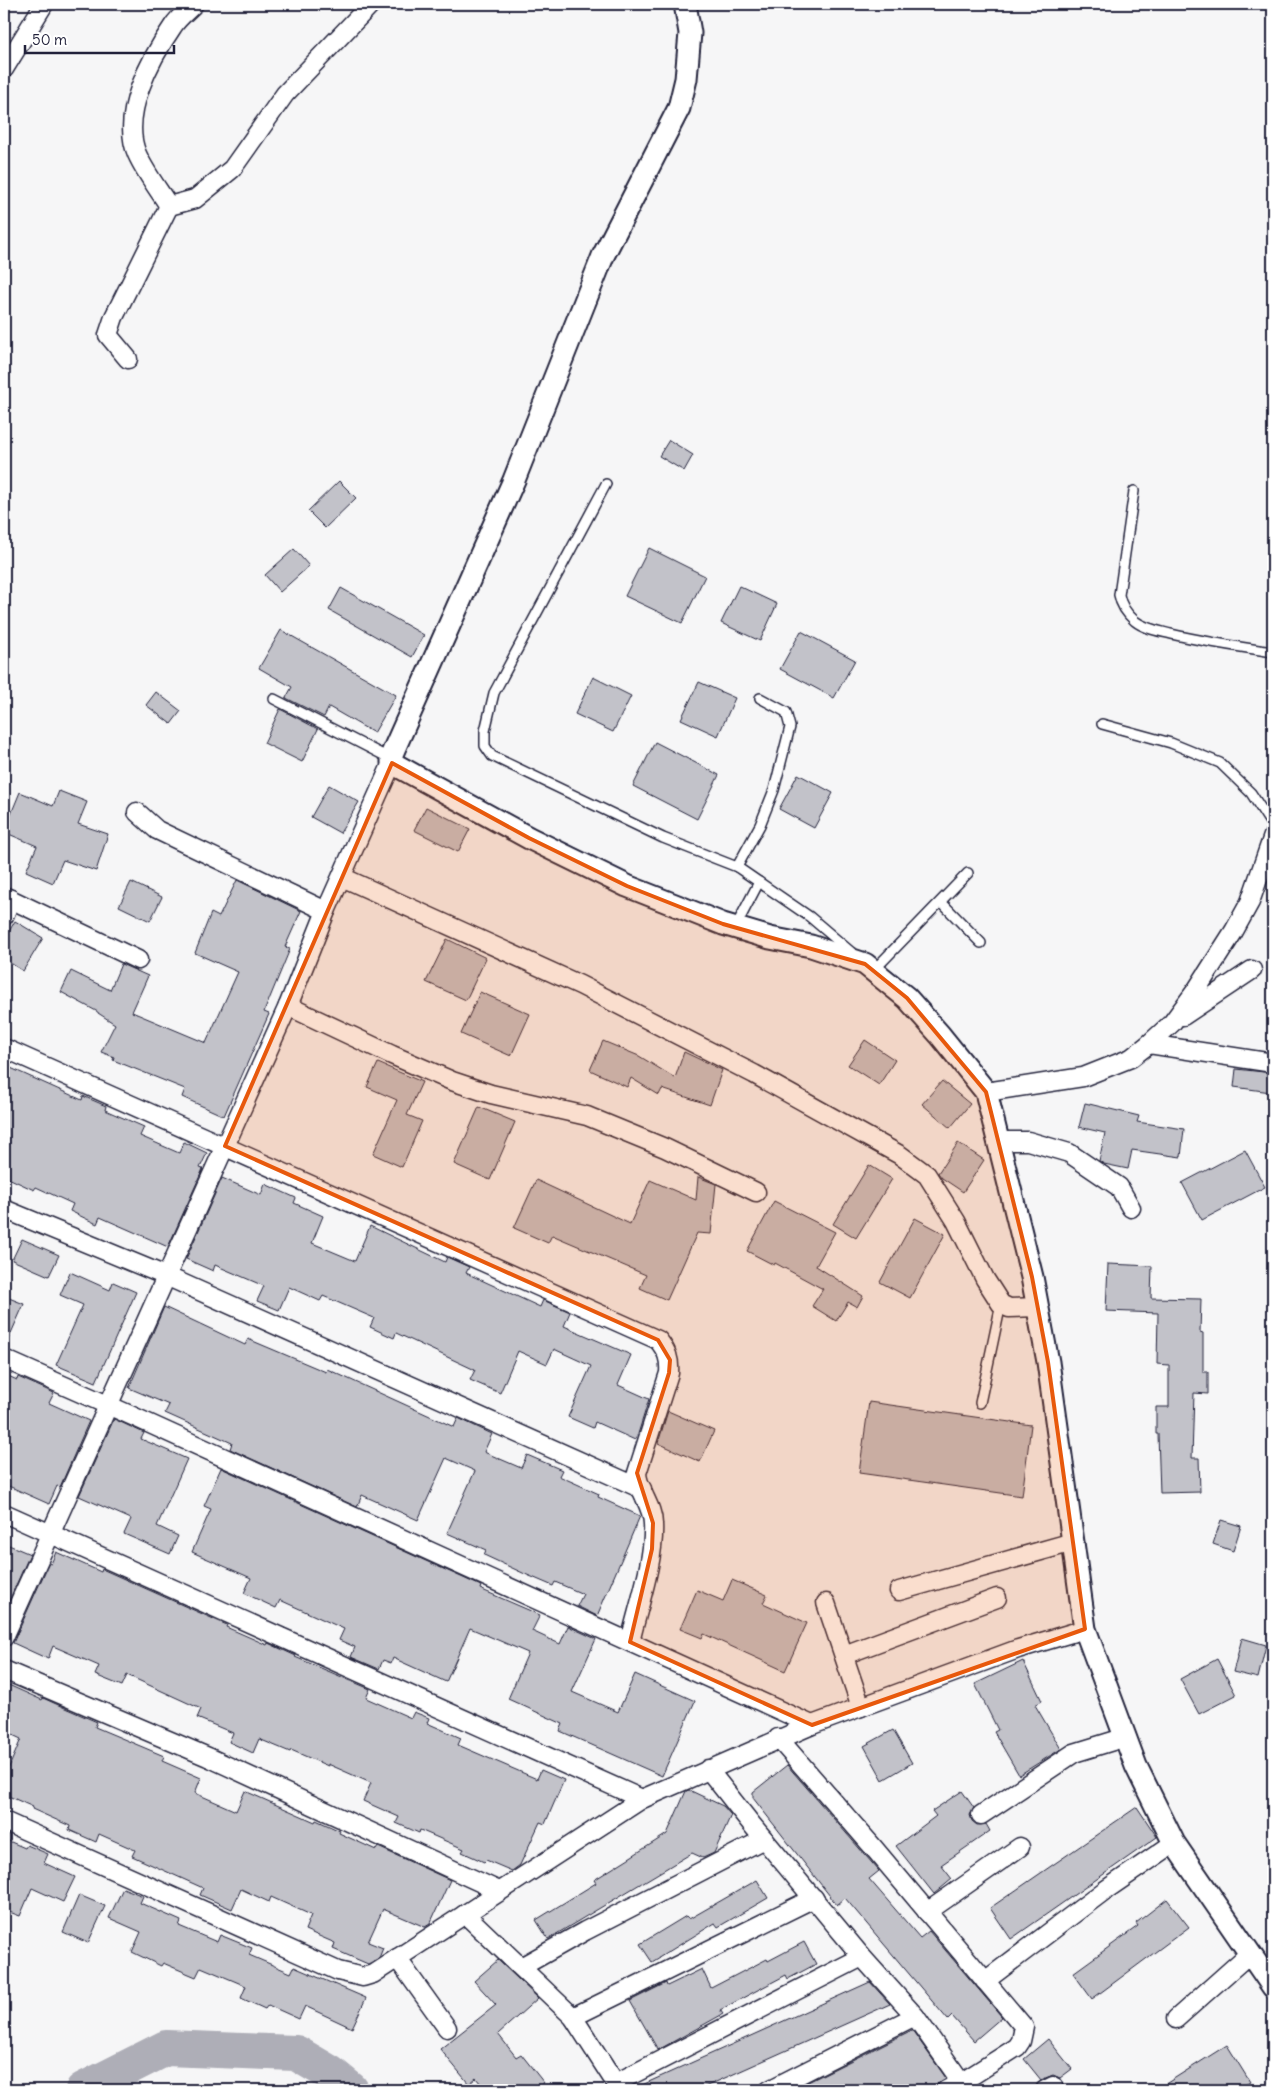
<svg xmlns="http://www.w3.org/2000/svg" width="1277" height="2094" font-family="Delius,sans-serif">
	<rect width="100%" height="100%" fill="#f6f6f7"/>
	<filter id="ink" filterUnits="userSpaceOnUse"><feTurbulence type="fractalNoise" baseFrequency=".02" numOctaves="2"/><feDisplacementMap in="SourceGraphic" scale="10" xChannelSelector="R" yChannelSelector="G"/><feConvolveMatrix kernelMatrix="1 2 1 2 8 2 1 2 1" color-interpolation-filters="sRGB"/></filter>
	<g filter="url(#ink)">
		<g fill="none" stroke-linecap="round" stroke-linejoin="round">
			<!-- river -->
			<path stroke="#aeaeb7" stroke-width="36" d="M83 2090 166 2048 296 2053 330 2073 351 2090"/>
		</g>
		<!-- building -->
		<g fill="#c2c2c9" stroke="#22223b">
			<path d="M669 440 693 455 684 471 659 456Z"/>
			<path d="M339 481 356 498 325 528 308 511Z"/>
			<path d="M649 548 705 576 682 623 625 596Z"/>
			<path d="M294 549 309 566 280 592 265 575Z"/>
			<path d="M739 586 777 604 760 641 721 623Z"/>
			<path d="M341 588 424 635 412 657 329 610Z"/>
			<path d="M281 630 396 695 374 733 329 707 324 717 286 698 292 687 259 668Z"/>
			<path d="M801 631 855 660 834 698 780 669Z"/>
			<path d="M593 677 631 696 613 732 575 714Z"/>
			<path d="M699 682 735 698 718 736 681 719Z"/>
			<path d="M156 692 181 711 171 724 146 705Z"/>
			<path d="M280 709 318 729 302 762 264 743Z"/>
			<path d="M655 742 719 775 697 819 633 786Z"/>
			<path d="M798 774 833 793 814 828 779 809Z"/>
			<path d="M329 785 359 802 340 833 311 817Z"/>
			<path d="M59 791 87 802 78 824 108 834 96 871 63 860 53 883 26 871 37 846 4 832V831L20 792 53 806Z"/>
			<path d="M426 807 470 829 458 852 414 830Z"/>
			<path d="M237 880 301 911 285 947 290 949 264 1012 269 1014 224 1116 182 1097 185 1089 113 1060 114 1057 101 1052 115 1024 98 1013V1012L61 992 71 971 110 990 121 964 148 976 132 1012 206 1043 238 972 195 953 211 913 219 917Z"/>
			<path d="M131 882 162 897 150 921 119 906Z"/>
			<path d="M15 921 43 938 23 971 4 959V940Z"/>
			<path d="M447 939 486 958 466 1000 426 982Z"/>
			<path d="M480 992 530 1014 511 1056 461 1034Z"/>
			<path d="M865 1040 895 1060 879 1085 848 1065Z"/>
			<path d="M603 1041 639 1056 675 1078 684 1052 722 1070 710 1105 662 1089 659 1095 631 1078 627 1087 590 1070Z"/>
			<path d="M378 1063 422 1082 407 1115 422 1121 402 1167 373 1154 397 1100 367 1087Z"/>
			<path d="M4 1065 82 1100 83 1096 106 1106 105 1110 144 1127 140 1136 179 1153 184 1142 207 1153 200 1168 203 1169 168 1247 100 1217 97 1224 70 1211 73 1204 36 1187 34 1190 4 1176Z"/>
			<path d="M1236 1069 1273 1073 1271 1092 1234 1087Z"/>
			<path d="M942 1081 970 1104 950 1128 922 1104Z"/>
			<path d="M1085 1103 1139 1116 1137 1122 1184 1129 1181 1157 1132 1150 1128 1169 1104 1164 1099 1161 1105 1133 1079 1127Z"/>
			<path d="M479 1107 515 1122 490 1180 454 1164Z"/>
			<path d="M958 1143 984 1160 963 1192 942 1178 938 1173Z"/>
			<path d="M1245 1150 1265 1187 1202 1220 1182 1183Z"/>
			<path d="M869 1165 892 1179 856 1238 833 1224Z"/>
			<path d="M698 1177 716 1184 711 1234 697 1233 667 1300 640 1288 646 1275 552 1235 548 1243 514 1228 536 1180 630 1224 650 1180 696 1200Z"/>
			<path d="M222 1178 261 1195 265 1184 296 1198 294 1203 323 1216 312 1243 355 1261 370 1226 445 1262 447 1257 469 1267 466 1273 540 1307 543 1300 570 1312 564 1326 631 1355 618 1385 649 1399 638 1434 635 1440 595 1422 593 1428 568 1417 591 1366 554 1349 547 1364 518 1351 500 1393 470 1380 475 1370 396 1333 394 1338 370 1327 374 1318 323 1296 320 1301 289 1287 279 1310 257 1301 264 1286 215 1265 213 1271 186 1259Z"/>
			<path d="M774 1201 835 1232 816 1266 863 1296 857 1307 848 1302 836 1321 812 1306 823 1289 775 1263 774 1265 747 1251Z"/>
			<path d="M915 1218 945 1234 910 1298 880 1282Z"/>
			<path d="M22 1239 59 1255 49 1276 12 1260Z"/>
			<path d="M1108 1264 1152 1266 1151 1298 1201 1299 1200 1332 1203 1333V1372H1208V1394L1194 1393 1192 1458H1199L1200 1492 1160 1493 1158 1434H1156V1407H1169V1365L1157 1364 1158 1313 1106 1311Z"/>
			<path d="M70 1272 110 1290 113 1282 136 1292 96 1382 56 1365 83 1305 60 1295Z"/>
			<path d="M4 1296 24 1304 4 1349Z"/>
			<path d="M164 1307 245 1345 248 1339 326 1372 327 1369 454 1427 458 1418 492 1434 484 1452 521 1468 527 1455 562 1470 559 1476 599 1494 598 1497 640 1516 597 1616 577 1606 583 1594 555 1582 553 1586 525 1574 484 1555 486 1550 447 1533 475 1471 446 1458 418 1520 362 1495 357 1507 230 1449 232 1443 165 1413 169 1405 129 1388Z"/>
			<path d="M4 1374 17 1380 18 1377 54 1393 49 1403 89 1421 60 1487 57 1486 49 1504 4 1484Z"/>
			<path d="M869 1402 1031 1425 1022 1496 859 1473Z"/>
			<path d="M668 1411 714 1431 700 1462 658 1443Z"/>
			<path d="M114 1419 144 1433 141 1439 187 1459 157 1526 178 1536 170 1554 124 1534 131 1519 79 1496Z"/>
			<path d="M221 1468 481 1586 480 1589 540 1615 532 1631 560 1644 568 1626 596 1639 572 1692 618 1712 635 1674 695 1701 662 1776 560 1731 563 1724 508 1699 528 1653 470 1628 446 1682 393 1658 391 1663 383 1660 379 1669 351 1657 355 1647 339 1640 344 1629 280 1600 276 1608 244 1593 251 1578 192 1552 211 1509 204 1506Z"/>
			<path d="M1221 1520 1241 1526 1233 1551 1213 1544Z"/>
			<path d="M4 1543 30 1554 4 1612Z"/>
			<path d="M56 1552 101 1572 102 1569 227 1625 226 1627 267 1645 268 1643 296 1656 295 1657 370 1689 366 1698 411 1718 414 1712 429 1718 427 1723 461 1738 458 1745 537 1779 541 1770 564 1780 545 1824 540 1822 520 1865 512 1871 486 1860 484 1862 462 1852 464 1849 420 1830 419 1833 396 1823 399 1817 363 1801 371 1783 328 1764V1766L291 1750 290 1752 259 1739 253 1753 229 1742 233 1733 197 1718 201 1709 127 1675 122 1686 95 1675 99 1666 53 1646 48 1659 13 1643 49 1563 51 1564Z"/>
			<path d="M732 1580 767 1595 763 1603 807 1623 785 1671 704 1634 702 1638 680 1629 697 1590 723 1601Z"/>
			<path d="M1242 1638 1266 1645 1258 1678 1233 1672Z"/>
			<path d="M1217 1659 1236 1695 1199 1714 1180 1679Z"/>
			<path d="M1023 1661 1042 1701 1035 1705 1061 1749 1019 1775 994 1732 998 1730 975 1684Z"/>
			<path d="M4 1683 42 1700 43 1698 65 1708 97 1722 95 1727 164 1756 162 1761 201 1778 195 1793 236 1811 245 1791 315 1822 316 1820 340 1831 339 1833 376 1850 378 1847 450 1880 430 1924 425 1927 383 1909 368 1942 383 1948 379 1958 368 1964 333 1949 335 1943 305 1930 311 1915 271 1897 269 1902 241 1889 232 1909 200 1895 203 1888 132 1856 135 1850 99 1834 96 1842 69 1830 70 1826 32 1809 33 1807 4 1794V1779L21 1739 4 1731Z"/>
			<path d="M893 1730 912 1763 883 1780 864 1746Z"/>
			<path d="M787 1765 879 1871 869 1879 920 1938 929 1931 1002 2017 974 2041 952 2016 948 2020 845 1898 837 1905 753 1798V1792Z"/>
			<path d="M689 1790 723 1806 731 1815 714 1853 703 1858 692 1853 548 1939 536 1920 596 1883 594 1880 667 1834 686 1791Z"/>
			<path d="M962 1791 974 1808 970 1815 972 1821 977 1825 986 1824 990 1831 941 1865 952 1879 934 1894 896 1846 936 1816 932 1811Z"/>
			<path d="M1137 1807 1157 1837 1011 1939 990 1908Z"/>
			<path d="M4 1839 25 1848 27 1845 48 1854 44 1863 75 1877 63 1902 32 1888 20 1916 4 1910Z"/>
			<path d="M757 1880 768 1898 718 1927 715 1923 652 1962 640 1944 686 1916 689 1919Z"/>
			<path d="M123 1888 143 1896 140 1903 181 1921 179 1926 217 1942 220 1935 252 1948 249 1955 291 1973 294 1967 366 1998 352 2028 305 2006 299 2019 268 2005 265 2009 241 1998 246 1986 201 1967 196 1977 163 1963 161 1966 132 1952 141 1932 109 1918Z"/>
			<path d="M79 1895 105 1906 88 1943 63 1932Z"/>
			<path d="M1167 1899 1189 1927 1092 1999 1073 1973 1138 1926 1136 1923Z"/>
			<path d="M804 1942 816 1964 788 1979 786 1975 720 2010 723 2014 658 2050 630 2001 666 1983 667 1986 702 1969 711 1988 767 1959 768 1961Z"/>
			<path d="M498 1960 538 1998 498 2034 516 2057 521 2054 544 2083 534 2090H486L476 2078 469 2084 440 2049 496 2005 474 1981Z"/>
			<path d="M870 1982 890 2004 698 2090H631Z"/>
			<path d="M912 2030 946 2078 938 2083 924 2090H792Z"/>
			<path d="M1048 2039 1072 2069 1060 2078 1053 2075 1041 2080 1024 2059Z"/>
			<path d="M1227 2045 1250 2082 1237 2090H1156Z"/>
		</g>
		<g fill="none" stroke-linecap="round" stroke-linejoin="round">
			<!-- service casing -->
			<g stroke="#22223b" stroke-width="12">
				<g id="service">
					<path d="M606 484 494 693 485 731V746L492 756 663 838 737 867 810 917 851 952"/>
					<path d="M1134 491 1119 595C1121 606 1127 614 1135 621 1145 629 1159 631 1171 634 1205 642 1239 647 1273 652"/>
					<path d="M274 699 391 759"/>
					<path d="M1102 724 1171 743 1220 763 1251 793 1273 827"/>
					<path d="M737 867 760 825 774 790 790 727 786 712 760 698"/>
					<path d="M941 902 981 943"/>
					<path d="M735 928 759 882"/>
					<path d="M874 970 968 873"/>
					<path d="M980 1403 1001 1304"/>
				</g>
			</g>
			<!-- minor casing -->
			<g stroke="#22223b" stroke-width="21">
				<g id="minor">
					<path d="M194 4C187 11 178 18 173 26 151 58 120 114 137 154 145 172 158 189 169 206L195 199 232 169 285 94 371 4"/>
					<path d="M4 69 44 4"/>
					<path d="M128 359 108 335 114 317 169 206"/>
					<path d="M137 812 157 830 326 911"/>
					<path d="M342 877 580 985 754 1074 900 1155 927 1175 956 1221 985 1279 1001 1304 1009 1308 1038 1307"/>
					<path d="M4 896 138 960"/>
					<path d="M4 916 11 899"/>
					<path d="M288 1006 392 1055 452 1081 491 1094 587 1116 665 1148 756 1192"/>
					<path d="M1183 1016 1252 970"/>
					<path d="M1149 1044 1273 1063"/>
					<path d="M4 1048 658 1340C667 1351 670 1359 669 1373L637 1473C638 1491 653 1506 653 1524 655 1559 638 1607 630 1642"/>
					<path d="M986 1092 1083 1077 1131 1058 1149 1044 1172 1023 1197 989 1234 931 1250 902 1273 836"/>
					<path d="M998 1141H1028L1069 1153 1119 1187 1131 1208"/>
					<path d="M4 1209 166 1276 642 1489"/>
					<path d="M4 1359 128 1414 812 1725"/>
					<path d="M4 1513 642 1799"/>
					<path d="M899 1591 1073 1542"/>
					<path d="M826 1603 861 1707"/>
					<path d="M4 1637 288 1006 326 911 392 763"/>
					<path d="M844 1655 997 1598"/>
					<path d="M4 1670 208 1757 499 1891"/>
					<path d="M778 1738 873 1847 1024 2027 1021 2041 1017 2047 962 2082 946 2090"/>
					<path d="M708 1769 753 1826 862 1957 915 2016 967 2090"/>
					<path d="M981 1815 1074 1753 1126 1737"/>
					<path d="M4 1821 338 1971 363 1977 373 1974 642 1799 812 1725 1018 1649 1085 1629"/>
					<path d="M927 1912 1020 1847"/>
					<path d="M465 1914 573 2017 620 2090"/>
					<path d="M397 1958 447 2028"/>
					<path d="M521 1967 585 1931 764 1839"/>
					<path d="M985 1981 1104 1891 1174 1843"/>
					<path d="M573 2017 814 1898"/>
					<path d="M1176 2019 1249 1954"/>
					<path d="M616 2083 862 1957"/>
					<path d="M769 2090 915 2016"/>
					<path d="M1045 2090 1053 2086"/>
				</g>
			</g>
			<!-- tertiary casing -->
			<g stroke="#22223b" stroke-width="25">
				<path id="tertiary" d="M685 4 690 33 686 79 679 108 603 256 514 480 395 747 392 754V763L529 838 627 886 723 924 770 938 811 946 865 964 907 998 940 1035 986 1092 1032 1277 1048 1362 1085 1629 1136 1766 1174 1843 1273 1987"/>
			</g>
			<!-- service -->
			<use href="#service" stroke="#fff" stroke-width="9"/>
			<!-- minor -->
			<use href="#minor" stroke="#fff" stroke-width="18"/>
			<!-- tertiary -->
			<use href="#tertiary" stroke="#fff" stroke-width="21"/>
		</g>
	</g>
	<!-- marked area -->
	<path fill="#e8590c" fill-opacity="0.2" stroke="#e8590c" stroke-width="4" stroke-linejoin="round" d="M392 763 529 838 627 886 723 924 865 964 907 998 986 1092 1032 1277 1048 1362 1085 1629 812 1725 630 1642 652 1549 653 1523 637 1473 669 1373 670 1360 658 1340 225 1146Z"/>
	<!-- margin -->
	<rect width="1277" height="2094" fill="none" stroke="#fff" stroke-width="20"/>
	<rect x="10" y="10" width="1257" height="2074" fill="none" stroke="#22223b" stroke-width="2" filter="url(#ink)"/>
	<!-- scale -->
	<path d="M25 45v8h149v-8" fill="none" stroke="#22223b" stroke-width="2.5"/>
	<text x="32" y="45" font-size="15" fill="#22223b" stroke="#ffffff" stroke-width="4" paint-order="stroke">50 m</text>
</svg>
